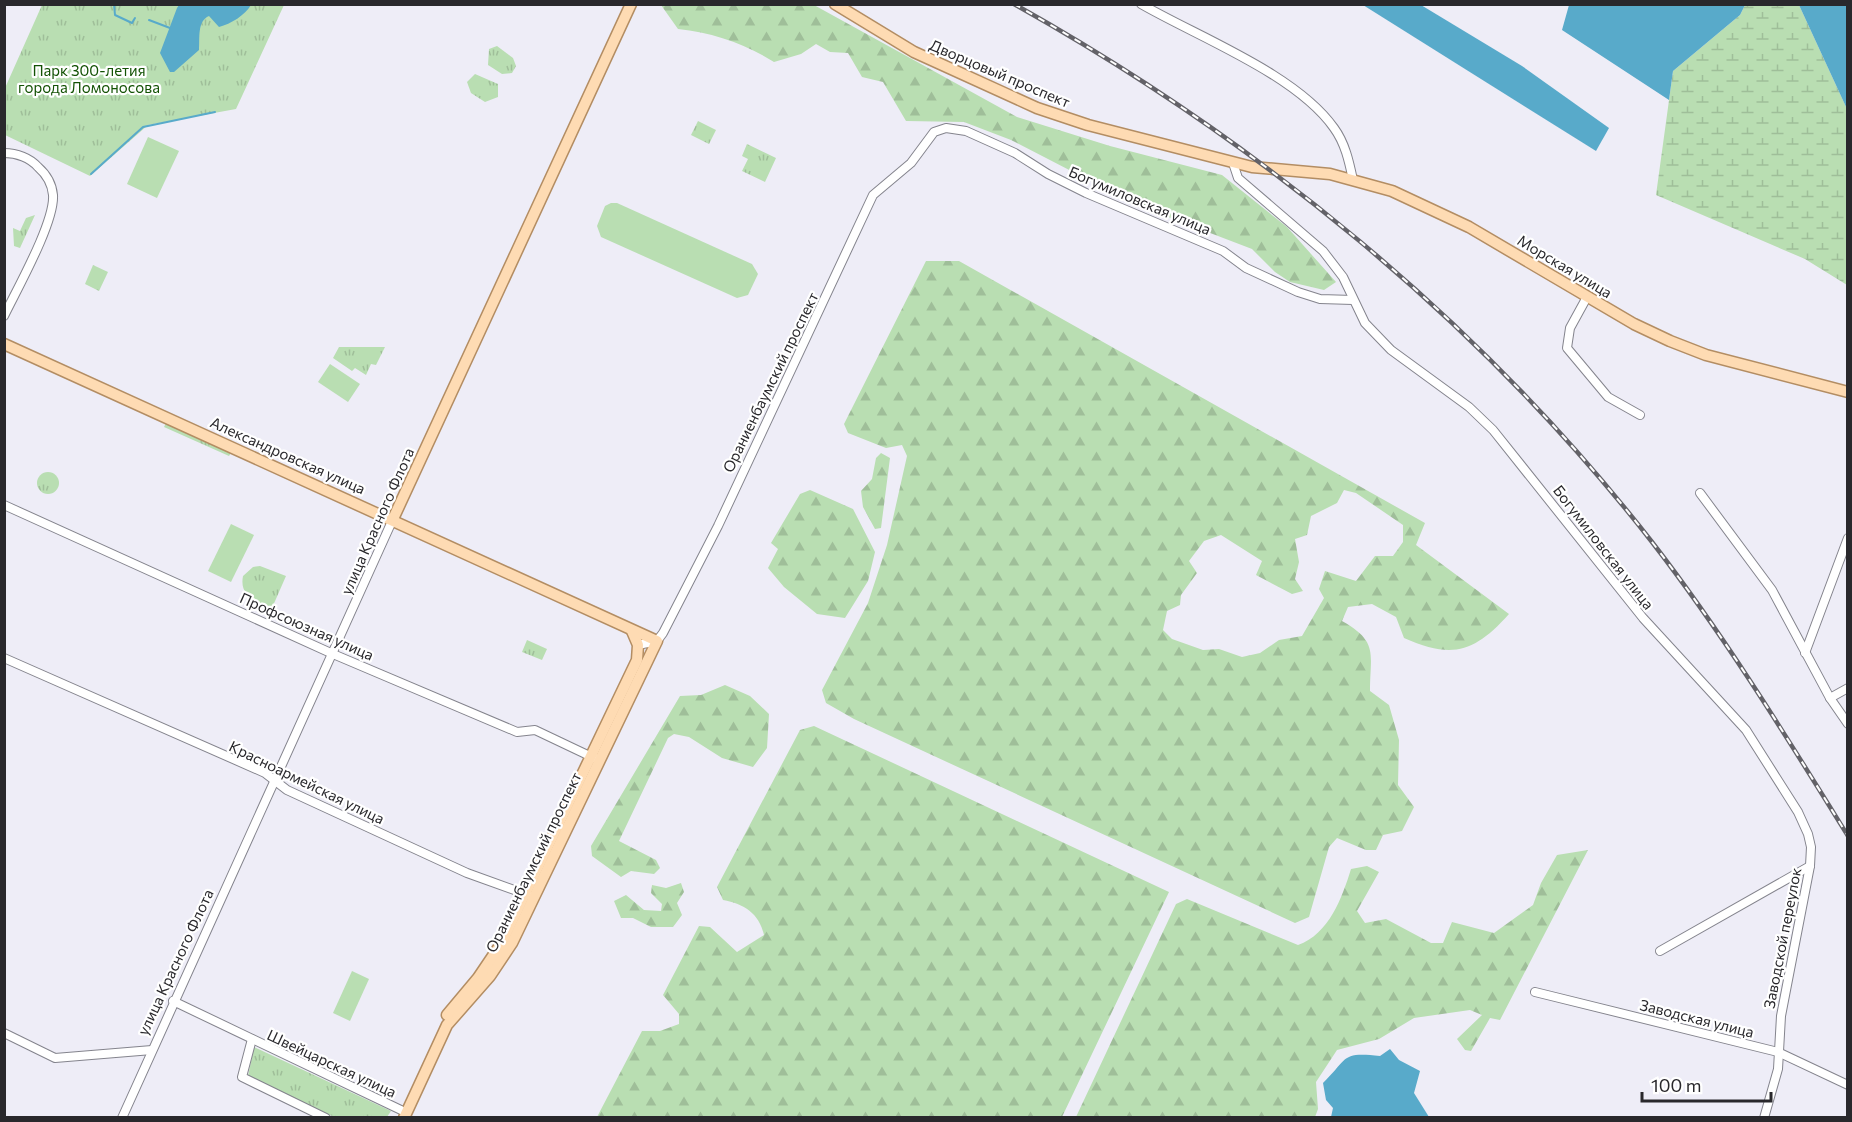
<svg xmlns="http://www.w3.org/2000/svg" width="1852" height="1122" font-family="Commissioner,sans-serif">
	<defs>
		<pattern id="grass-tufts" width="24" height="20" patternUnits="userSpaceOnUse" patternTransform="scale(1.5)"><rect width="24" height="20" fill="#b9deb2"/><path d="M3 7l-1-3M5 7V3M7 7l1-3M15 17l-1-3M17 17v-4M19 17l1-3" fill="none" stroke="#9fbe99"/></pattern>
		<pattern id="forest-firs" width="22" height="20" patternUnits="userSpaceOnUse" patternTransform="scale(1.5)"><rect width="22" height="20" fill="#b9deb2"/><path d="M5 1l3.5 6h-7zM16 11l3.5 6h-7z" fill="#9fbe99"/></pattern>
		<pattern id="wetland-marsh" width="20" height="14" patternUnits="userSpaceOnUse" patternTransform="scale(1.5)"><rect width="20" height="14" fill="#b9deb2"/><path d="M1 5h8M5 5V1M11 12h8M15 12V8" fill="none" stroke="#9fbe99"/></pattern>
	</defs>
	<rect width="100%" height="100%" fill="#eeedf7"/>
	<!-- grass -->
	<g fill="url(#grass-tufts)">
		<path d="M42 5H284L236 109 148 125 90 176 5 135V88Z"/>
		<path d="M497 46 513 58 516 66 512 73 502 74 488 65 489 49Z"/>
		<path d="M475 74 498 84V97L485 102 471 93 467 82Z"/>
		<path d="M698 121 716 130 709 144 691 135Z"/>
		<path d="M747 144 776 158 765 182 742 171 748 159 742 156Z"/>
		<path d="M35 215 20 248 14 246 13 228 20 231 26 218Z"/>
		<path d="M93 265 108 272 99 291 85 284Z"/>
		<path d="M339 347H385L376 365 371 364 366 375 355 368 352 371 333 358Z"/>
		<path d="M166 423 231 453 229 456 164 427Z"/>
		<circle cx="48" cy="483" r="11"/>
		<path d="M260 566 286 576 272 608C256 601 239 597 243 576L253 567Z"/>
		<path d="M527 640 547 649 542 660 522 652Z"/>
		<path d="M254 1047 391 1111 387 1117H334L248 1076Z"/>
	</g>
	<!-- forest -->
	<g fill="url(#forest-firs)" fill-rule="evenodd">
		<path d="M661 5H814L1017 117 1110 146 1222 175 1287 227 1336 282 1324 290 1290 282 1275 272 1252 249 1137 205 1011 140 964 122 906 121 883 82 862 77 848 53 830 52 816 44 801 54 774 62C744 43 713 33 678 29Z"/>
		<path d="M926 261H959L1425 523 1416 545 1509 614C1474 653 1452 659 1404 638L1396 617 1372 604 1348 607 1342 621C1379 642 1370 653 1370 691L1389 705 1399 740 1398 785 1414 807 1402 831 1383 835 1376 850H1366L1337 838 1329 847 1309 917 1295 923 854 719 826 703 822 690 868 603 887 545 907 456 902 445 886 448 848 433 844 424ZM1344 490 1356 493 1403 525V542L1393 556H1375L1356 581 1325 571 1319 589 1324 598 1302 636 1279 640 1260 653 1242 657 1219 649 1203 650 1172 639 1163 630 1167 611 1180 605 1181 595 1197 573 1189 561 1204 541 1221 535 1262 561 1256 575 1292 594 1303 591 1295 579 1299 562 1295 539 1307 535 1311 516 1337 503Z"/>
		<path d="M881 453 890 458 881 528 875 529 863 507 861 491 872 479 876 458Z"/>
		<path d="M810 490 853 509 875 552 868 581 845 618 817 614 784 587 768 568 778 549 771 543 800 494Z"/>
		<path d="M725 685 750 696 769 714 767 748 753 767 722 758 689 737 674 734 668 738 619 841 656 860 660 868 654 874 631 871 621 877 592 856 591 846 680 696 701 695Z"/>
		<path d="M814 726 1169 892 1062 1117H597L642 1031H660L679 1024V1014L663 995 699 926 710 927 737 952 764 935C759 913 744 904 723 900L717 887 800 730Z"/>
		<path d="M1588 850 1500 1020 1490 1018 1471 1051 1465 1050 1457 1039 1482 1015 1470 1010 1414 1018 1379 1039 1337 1050 1316 1082 1318 1109 1315 1117H1076L1176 904 1187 899 1298 945C1329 934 1342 898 1351 869L1367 866 1379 872 1357 911 1365 923 1386 919 1431 943H1443L1452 922 1494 933 1533 905 1541 883 1557 855Z"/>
		<path d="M681 883 684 892 677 903 682 915 673 927H651L633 918H621L614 901 626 895 644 910 661 911 662 904 651 893 652 885 666 888Z"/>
	</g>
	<!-- wetland -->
	<path fill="url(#wetland-marsh)" d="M1745 5H1799L1847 109V285L1805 259 1656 195 1673 71 1740 15Z"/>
	<!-- garden -->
	<g fill="#b9deb2">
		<path d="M148 137 179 151 157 198 127 184Z"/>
		<path d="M611 203H617L752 264 758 274 748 295 737 298 601 237 597 226 605 206Z"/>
		<path d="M330 364 360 384 348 402 318 382Z"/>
		<path d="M231 524 254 535 231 582 208 571Z"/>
		<path d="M352 971 369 979 350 1021 333 1013Z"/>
	</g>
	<!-- water -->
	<g fill="#58aaca">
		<path d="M202 5H251C245 15 231 24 219 27L209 16C197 21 200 38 199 50L174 72H170L160 53 177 8 179 5Z"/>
		<path d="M1363 5H1421L1522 66 1609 128 1596 151Z"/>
		<path d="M1569 5V4L1745 5 1740 15 1673 71 1669 100 1562 30Z"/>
		<path d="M1799 5H1847V109Z"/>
		<path d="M1390 1049 1399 1060 1420 1071 1414 1093 1429 1117H1331L1333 1108 1326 1100 1323 1083C1349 1058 1340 1052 1380 1056Z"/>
	</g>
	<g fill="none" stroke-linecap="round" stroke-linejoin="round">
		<!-- stream -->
		<g stroke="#58aaca" stroke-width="2">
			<path d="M114 4 115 15 132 23 135 18"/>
			<path d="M149 20 170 28"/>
			<path d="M91 174 143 127 215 112"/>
		</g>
		<!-- minor casing -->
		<g stroke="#84848d" stroke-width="10">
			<g id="minor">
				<path d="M1141 4C1198 37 1296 74 1334 128 1345 143 1349 161 1353 180"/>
				<path d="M4 153C17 153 30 158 38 167 46 174 52 184 53 195 55 222 17 289 4 316"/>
				<path d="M1233 163 1238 178 1323 251 1343 277 1365 323 1391 350 1469 407 1493 430 1643 618 1746 730 1798 812 1808 834 1811 847 1810 866 1781 1016 1778 1069 1764 1118"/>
				<path d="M1587 297 1570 328 1567 348 1608 397 1640 415"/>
				<path d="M1700 493 1772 590 1830 698 1848 724"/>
				<path d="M4 505 333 654 517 732 535 730 594 758"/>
				<path d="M638 645 657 641 663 633 718 526 873 195 911 163 934 132 946 128 966 131 1015 153 1048 174 1086 193 1223 251 1246 268 1298 292 1320 299 1353 300"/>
				<path d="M1805 653 1848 538"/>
				<path d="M4 658 265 773 287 790 467 873 531 896"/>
				<path d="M1830 698 1848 688"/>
				<path d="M1660 951 1810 866"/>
				<path d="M1535 992 1778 1052 1848 1085"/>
				<path d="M173 1001 401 1110"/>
				<path d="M4 1033 55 1058 152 1050"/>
				<path d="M252 1039 242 1077 326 1118"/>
				<path d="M122 1118 393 519"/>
			</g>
		</g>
		<!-- major casing -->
		<g stroke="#b38d63" stroke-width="13">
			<g id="major">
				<path d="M835 4 914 52 1037 108 1088 125 1252 167 1330 174 1392 191 1469 227 1634 324 1670 341 1706 355 1848 392"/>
				<path d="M4 344 657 641 512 943 490 976 447 1025 404 1118"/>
				<path d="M393 519 631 4"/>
				<path d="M447 1015 478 978 501 944 637 660 638 645 632 631"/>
			</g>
		</g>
		<!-- minor -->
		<use href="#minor" stroke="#fff" stroke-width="8"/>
		<!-- major -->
		<use href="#major" stroke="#fedbb3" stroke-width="10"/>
		<!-- rail casing -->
		<g stroke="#636268" stroke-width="4.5">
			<path id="rail" d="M1014 4C1257 140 1480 321 1652 542 1724 635 1786 736 1848 836"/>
		</g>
		<!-- rail -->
		<use href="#rail" stroke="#fff" stroke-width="2" stroke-dasharray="7" stroke-linecap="butt"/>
	</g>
	<g text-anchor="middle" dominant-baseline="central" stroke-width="4.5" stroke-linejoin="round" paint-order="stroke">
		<!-- park labels -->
		<g font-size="15" fill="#135204" stroke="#fff">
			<text x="89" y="70">Парк 300-летия<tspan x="89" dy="17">города Ломоносова</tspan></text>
		</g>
		<!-- street labels -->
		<g font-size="15" fill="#29282c" stroke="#fff">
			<text transform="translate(1000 73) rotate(23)">Дворцовый проспект</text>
			<text transform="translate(1140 200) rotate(23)">Богумиловская улица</text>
			<text transform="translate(1565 266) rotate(31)">Морская улица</text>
			<text transform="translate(770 382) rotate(-64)">Ораниенбаумский проспект</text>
			<text transform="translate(288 455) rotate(24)">Александровская улица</text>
			<text transform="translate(377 521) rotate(-66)">улица Красного Флота</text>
			<text transform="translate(1604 547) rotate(52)">Богумиловская улица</text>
			<text transform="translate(307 626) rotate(24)">Профсоюзная улица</text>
			<text transform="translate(307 782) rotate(26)">Красноармейская улица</text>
			<text transform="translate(533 862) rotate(-64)">Ораниенбаумский проспект</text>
			<text transform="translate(1782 938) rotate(-79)">Заводской переулок</text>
			<text transform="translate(175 962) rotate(-65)">улица Красного Флота</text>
			<text transform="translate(1697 1018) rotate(14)">Заводская улица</text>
			<text transform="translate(332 1063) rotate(25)">Швейцарская улица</text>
		</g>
	</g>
	<!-- border -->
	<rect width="1852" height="1122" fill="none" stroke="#29282c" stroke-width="12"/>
	<!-- scale -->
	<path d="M1642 1092v9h129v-9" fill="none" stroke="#29282c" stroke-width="3"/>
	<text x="1651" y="1092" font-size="18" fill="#29282c" stroke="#ffffff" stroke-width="4.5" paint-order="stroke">100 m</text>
</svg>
